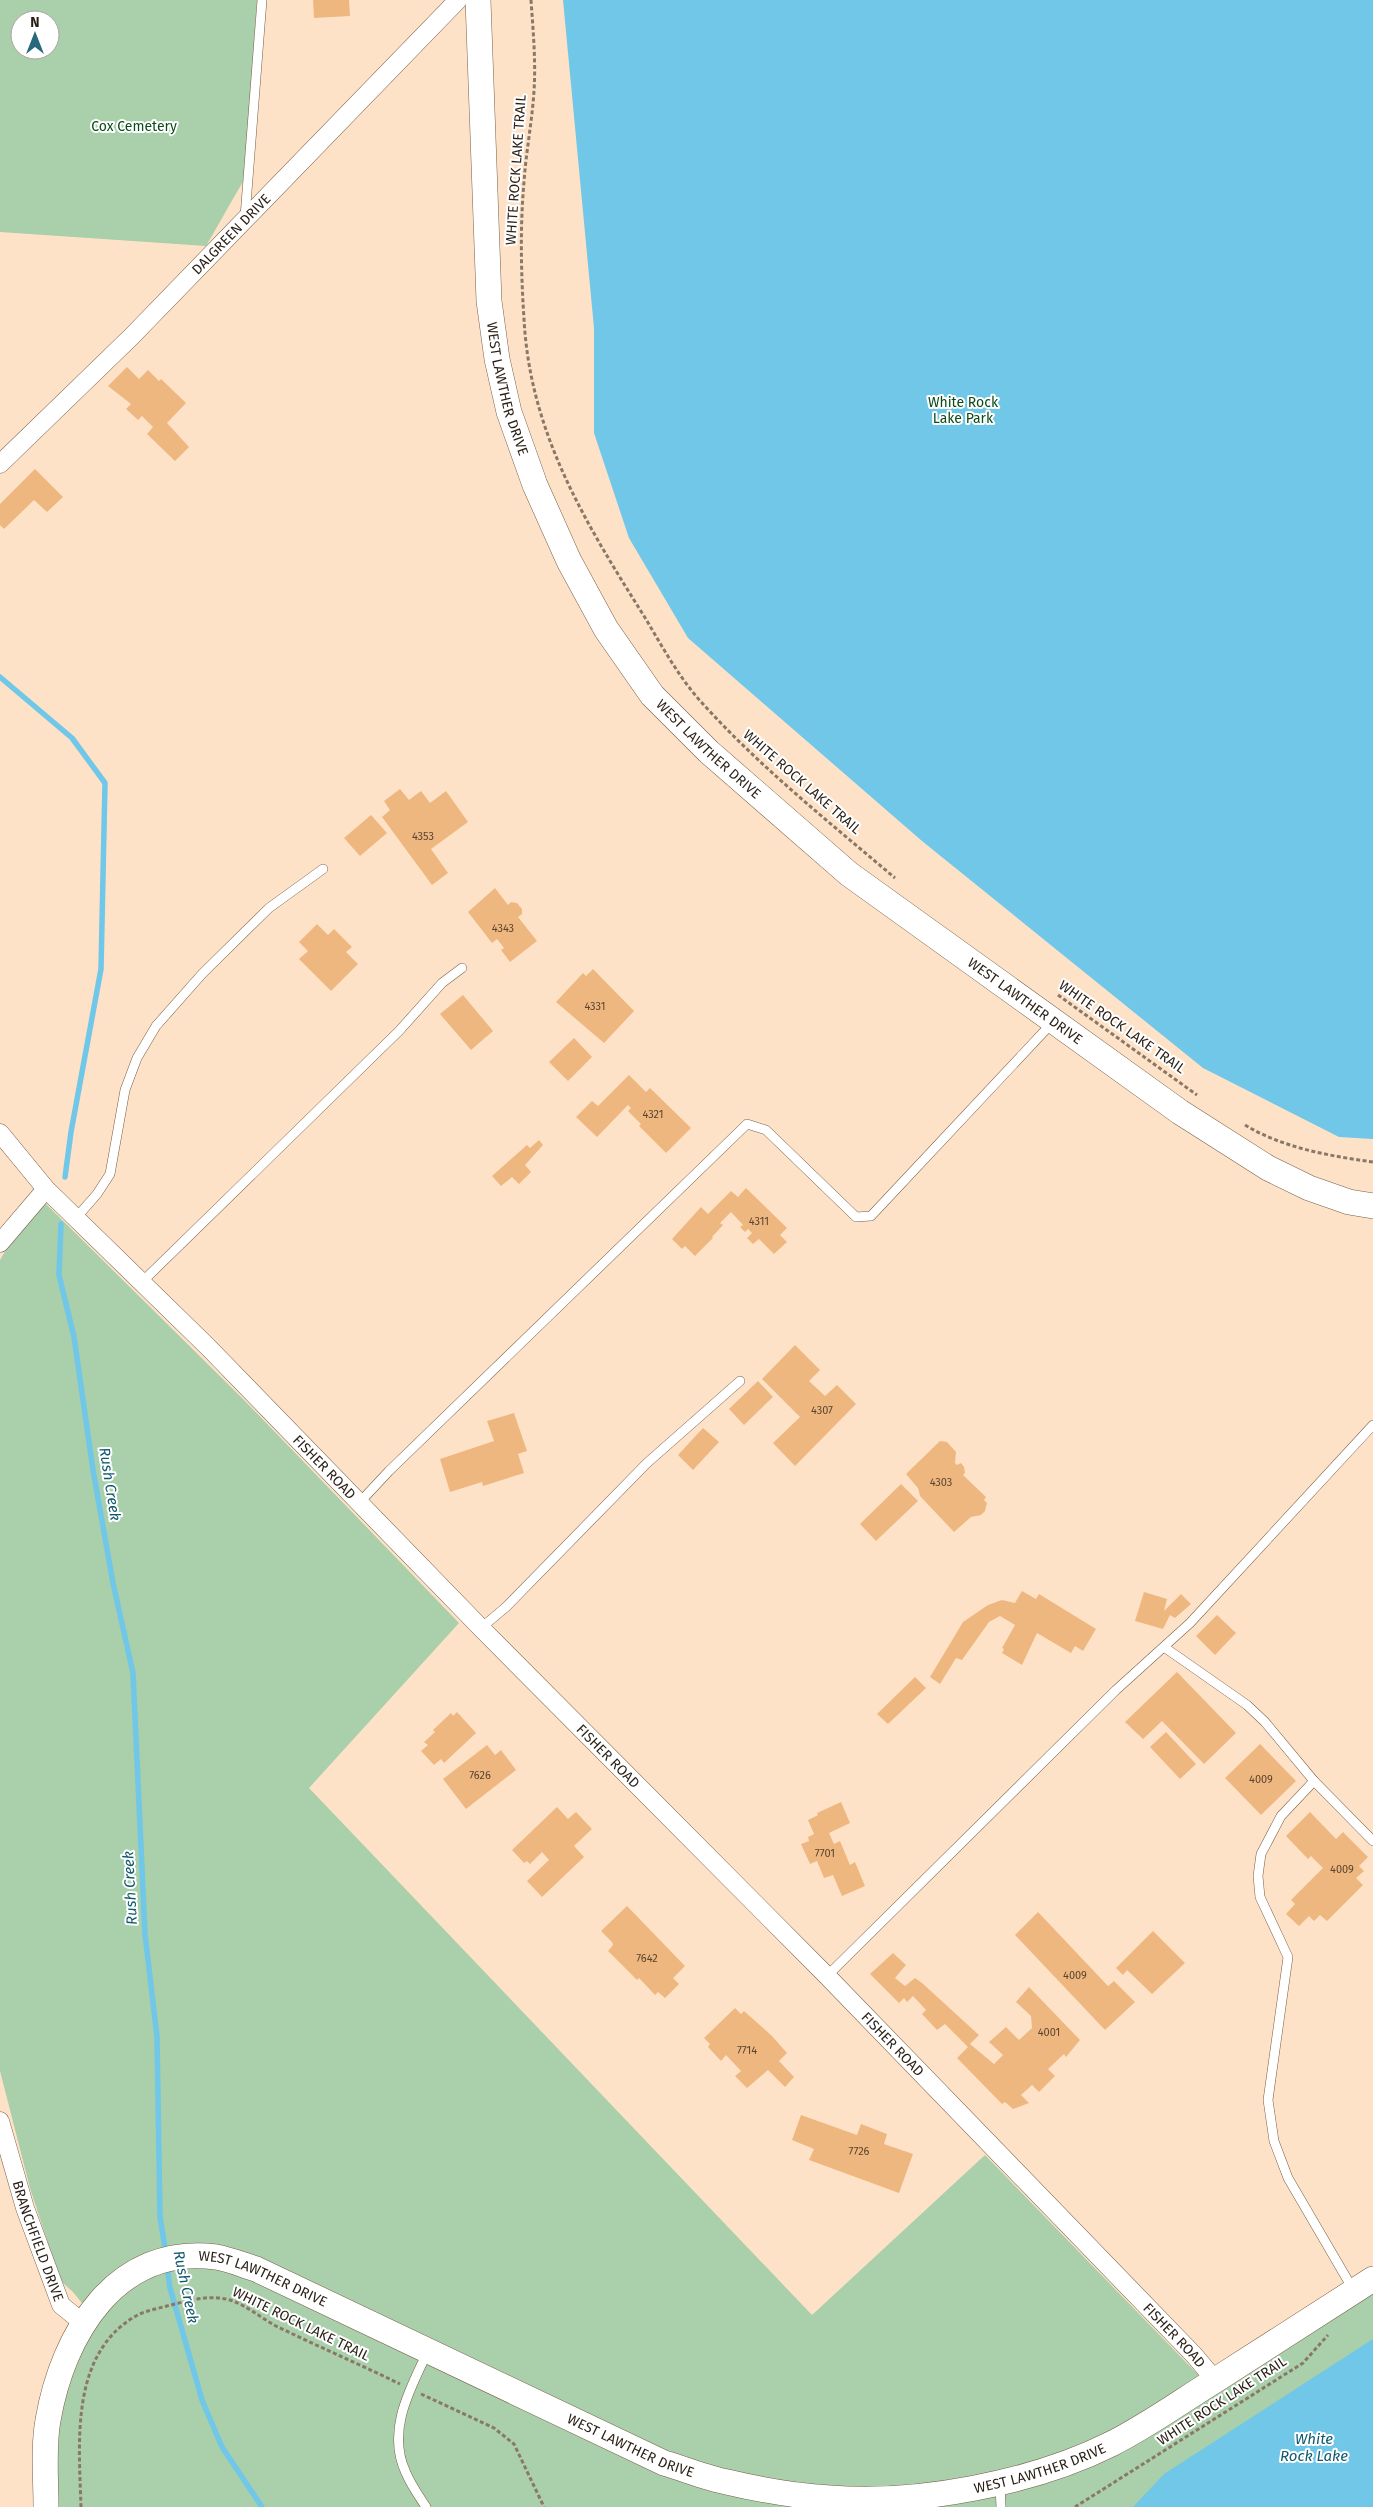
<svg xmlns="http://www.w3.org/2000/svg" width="1373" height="2507" font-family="'Fira Sans',sans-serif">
	<rect width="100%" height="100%" fill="#fee2c8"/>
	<!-- green -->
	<g fill="#a9cfab" fill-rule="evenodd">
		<path d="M0 0H257L245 178 206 246 0 232ZM20 20H50V50H20Z"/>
		<path d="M46 1204 245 1401 459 1623 309 1788 812 2315 985 2155 1212 2389 1373 2290V2507H52L57 2409 94 2318 73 2292 63 2283 58 2274 30 2188 0 2071V1260C12 1238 28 1221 46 1204Z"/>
	</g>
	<!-- water -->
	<g fill="#70c7e8">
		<path d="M563 0H1373V1139L1339 1137 1203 1068 922 841 688 638 629 538 594 433V328Z"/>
		<path d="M1373 2339V2507H1133L1164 2474Z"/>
	</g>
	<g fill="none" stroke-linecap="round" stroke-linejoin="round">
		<!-- stream -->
		<g stroke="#70c7e8" stroke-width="5.5">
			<path d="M0 677 72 738 105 783 101 969 71 1132 65 1177"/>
			<path d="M61 1224 59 1275 74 1337 93 1470 113 1583 133 1673 145 1934 157 2037 160 2217 166 2254"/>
			<path d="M167 2265 170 2288 202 2400 222 2447 262 2507"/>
		</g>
	</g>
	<!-- building -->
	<g fill="#efb780">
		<path d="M313 0H349L350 16 314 18Z"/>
		<path d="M127 367 139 379 148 370 159 381 161 379 186 403 167 423 189 447 175 461 147 434 153 427 142 416 138 420 126 409 131 404 108 386Z"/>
		<path d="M35 469 63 497 47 512 34 500 4 529 0 525V504Z"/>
		<path d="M400 789 409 800 421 791 430 803 446 791 468 822 431 849 448 873 432 885 382 817 390 810 384 801Z"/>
		<path d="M371 815 387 833 360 856 344 838Z"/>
		<path d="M495 888 508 905 511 902 517 903 522 909V914L518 917 537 941 510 962 501 950 504 948 497 939 492 943 468 912Z"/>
		<path d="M317 924 328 935 334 929 352 947 346 952 358 964 331 991 299 959 308 951 299 942Z"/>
		<path d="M593 969 634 1011 604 1043 556 1002 583 973 586 976Z"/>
		<path d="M463 995 493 1031 471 1050 440 1014Z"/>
		<path d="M574 1038 592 1057 568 1081 549 1062Z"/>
		<path d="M629 1075 646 1092 650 1088 691 1128 666 1153 639 1126 641 1124 628 1111 631 1108 628 1105 597 1137 576 1117 592 1101 598 1106Z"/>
		<path d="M539 1140 543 1145 525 1165 531 1172 519 1184 512 1177 501 1186 492 1176 527 1145 530 1148Z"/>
		<path d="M746 1188 787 1228 780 1235 787 1242 774 1254 759 1239 753 1244 747 1238 752 1233 748 1229 745 1232 740 1227 743 1225 731 1212 720 1223 723 1225 712 1237 713 1238 695 1256 685 1246 682 1249 672 1239 701 1207 708 1214 731 1191 738 1197Z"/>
		<path d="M795 1345 820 1370 809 1381 825 1396 837 1385 856 1404 795 1466 773 1443 800 1417 762 1379Z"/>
		<path d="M758 1381 773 1397 744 1425 729 1409Z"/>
		<path d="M514 1413 527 1451 518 1454 524 1473 483 1486 482 1482 450 1492 440 1459 494 1441 487 1421Z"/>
		<path d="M703 1428 719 1442 693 1470 678 1455Z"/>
		<path d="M940 1441 947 1442 956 1452 955 1463 957 1465 961 1463 964 1467 965 1473 963 1475 986 1497 984 1500 987 1503 985 1511 981 1515 971 1517 954 1532 920 1496 918 1488 906 1474Z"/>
		<path d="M901 1484 918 1501 876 1541 860 1524Z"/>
		<path d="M1022 1591 1036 1599 1039 1594 1096 1629 1083 1651 1075 1646 1071 1653 1037 1633 1022 1665 1002 1653 1004 1649 1002 1648 1015 1625 1000 1616 989 1622 962 1660 956 1658 940 1684 930 1677 963 1622 988 1605 1002 1600 1015 1603Z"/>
		<path d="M1144 1592 1167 1599 1164 1611 1181 1594 1191 1604 1175 1618 1170 1615 1163 1629 1135 1621Z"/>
		<path d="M1217 1615 1236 1633 1215 1655 1196 1636Z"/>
		<path d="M1177 1672 1236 1733 1204 1764 1162 1721 1143 1739 1125 1722Z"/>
		<path d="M915 1677 926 1688 888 1724 877 1714Z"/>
		<path d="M457 1712 476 1733 444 1763 441 1759 434 1765 421 1751 428 1745 424 1742 435 1732 433 1730 451 1713 453 1716Z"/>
		<path d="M1166 1732 1196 1764 1180 1779 1150 1747Z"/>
		<path d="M1260 1744 1296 1781 1261 1815 1225 1778Z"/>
		<path d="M487 1745 495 1755 501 1750 516 1770 466 1809 443 1779Z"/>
		<path d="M841 1802 850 1823 829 1833 834 1844 840 1841 850 1865 855 1862 865 1886 842 1896 833 1875 824 1878 817 1861 810 1864 801 1844 809 1841 808 1837 814 1834 808 1820 818 1815 817 1813Z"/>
		<path d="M557 1807 568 1819 576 1812 592 1829 574 1846 584 1857 542 1897 527 1881 549 1860 542 1852 530 1864 527 1861 524 1863 512 1850Z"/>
		<path d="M1310 1812 1336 1839 1343 1832 1368 1857 1359 1866 1364 1871 1356 1878 1363 1885 1327 1921 1320 1915 1314 1921 1309 1916 1299 1926 1286 1914 1295 1904 1291 1900 1323 1868 1311 1856 1308 1859 1286 1836Z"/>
		<path d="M627 1906 685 1966 673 1978 679 1984 665 1998 658 1992 655 1995 639 1978 637 1980 608 1951 613 1945 612 1942 601 1931Z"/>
		<path d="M1038 1912 1108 1986 1114 1981 1135 2002 1105 2030 1015 1935Z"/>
		<path d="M1153 1931 1185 1963 1152 1994 1127 1970 1123 1975 1116 1968Z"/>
		<path d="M893 1953 906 1965 895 1978 905 1986 915 1978 922 1983 979 2035 970 2044 994 2064 1003 2055 989 2042 1006 2027 1019 2040 1032 2028 1031 2016 1016 2002 1029 1987 1080 2040 1066 2057 1064 2054 1048 2069 1055 2076 1039 2092 1032 2085 1021 2095 1029 2103 1013 2109 1005 2102 1002 2104 957 2058 968 2047 945 2024 937 2030 922 2014 926 2010 913 1996 907 2002 904 1998 899 2003 870 1974Z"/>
		<path d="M735 2008 741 2014 744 2011 772 2036 787 2053 779 2061 794 2077 785 2087 768 2070 747 2088 735 2076 741 2071 726 2055 721 2061 708 2047 710 2044 704 2038Z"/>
		<path d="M801 2115 857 2135 861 2124 887 2134 884 2144 913 2154 899 2193 809 2160 814 2149 792 2140Z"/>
	</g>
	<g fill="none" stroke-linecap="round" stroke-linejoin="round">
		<!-- lane casing -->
		<g stroke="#775f48" stroke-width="10">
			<g id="lane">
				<path d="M245 217 262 0"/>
				<path d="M76 1218 97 1194 110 1174 125 1090 137 1058 156 1026 202 974 269 908 323 869"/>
				<path d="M142 1282 399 1031 442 983 462 968"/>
				<path d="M360 1502 389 1471 747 1124 766 1130 856 1217 871 1216 1053 1022"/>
				<path d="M481 1628 506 1607 647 1463 740 1381"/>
				<path d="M1164 1647 1247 1705 1265 1722 1314 1781"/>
				<path d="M827 1976 1116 1690 1190 1623 1373 1425"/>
				<path d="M1354 2291 1288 2178 1274 2141 1268 2100 1288 1957 1260 1897 1258 1876 1261 1854 1281 1816 1314 1781 1373 1841"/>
				<path d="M1000 2485 1001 2507"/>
				<path d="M426 2507C419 2496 411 2485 406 2473 386 2431 410 2389 428 2351"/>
			</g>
		</g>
		<!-- street casing -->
		<g stroke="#775f48" stroke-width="19">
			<g id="street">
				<path id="s1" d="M0 464 132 336 458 0"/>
				<path id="s2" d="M0 1133 46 1189 207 1346 481 1628 827 1976 1194 2355 1215 2380"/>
				<path d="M0 1243 46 1189"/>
				<path id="s3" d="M0 2121 25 2208 61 2305 83 2323"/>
			</g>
		</g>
		<!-- secondary casing -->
		<g stroke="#775f48" stroke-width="26">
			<g id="secondary">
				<path id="s4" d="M478 0 489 301 497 359 509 412 535 485 569 561 606 629 652 695 709 752 849 874 1180 1112 1268 1168 1309 1188 1349 1202 1373 1206"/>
				<path id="s5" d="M46 2507C46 2479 43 2447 48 2420 63 2334 116 2244 216 2257 229 2259 243 2265 256 2269L664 2463C685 2469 706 2478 727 2482 761 2490 795 2496 830 2498 917 2505 1033 2483 1111 2444 1147 2426 1180 2402 1214 2381 1267 2347 1320 2313 1373 2279"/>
			</g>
		</g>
		<!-- path -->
		<g stroke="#8a7867" stroke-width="3" stroke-dasharray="4 2.5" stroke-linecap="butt">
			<path d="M531 0C533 30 536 61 534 91 532 122 526 152 524 182 520 227 521 273 524 319 530 433 585 522 644 616 662 646 679 678 703 704 761 768 829 822 895 878"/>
			<path d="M1058 995 1197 1095"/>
			<path d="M1245 1125C1283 1148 1330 1156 1373 1162"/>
			<path d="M421 2394 494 2428 514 2444 544 2507"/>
			<path d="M81 2507C79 2442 70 2356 134 2317 144 2311 156 2309 167 2306 188 2301 208 2294 230 2300 246 2305 261 2318 276 2326 317 2346 359 2364 400 2384"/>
			<path d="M1075 2507 1303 2363 1328 2335"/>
		</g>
		<!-- lane -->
		<use href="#lane" stroke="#fff" stroke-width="9"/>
		<!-- street -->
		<use href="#street" stroke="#fff" stroke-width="18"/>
		<!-- secondary -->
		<use href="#secondary" stroke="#fff" stroke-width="25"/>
	</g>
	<g text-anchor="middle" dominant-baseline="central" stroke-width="4" stroke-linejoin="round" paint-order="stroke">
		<!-- number labels -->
		<g font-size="11" fill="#5a4530">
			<text x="423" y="836">4353</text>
			<text x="503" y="928">4343</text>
			<text x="595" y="1006">4331</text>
			<text x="653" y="1114">4321</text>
			<text x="759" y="1221">4311</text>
			<text x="822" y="1410">4307</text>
			<text x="941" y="1482">4303</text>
			<text x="480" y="1775">7626</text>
			<text x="1261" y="1779">4009</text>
			<text x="825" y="1853">7701</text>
			<text x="1342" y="1869">4009</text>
			<text x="647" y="1958">7642</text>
			<text x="1075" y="1975">4009</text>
			<text x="1049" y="2032">4001</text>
			<text x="747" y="2050">7714</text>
			<text x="859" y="2151">7726</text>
		</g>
		<!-- park labels -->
		<g font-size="14" fill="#0b4b1a" stroke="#fff">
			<text x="134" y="126">Cox Cemetery</text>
			<text x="963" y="402">White Rock<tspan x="963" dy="16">Lake Park</tspan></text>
		</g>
		<!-- street labels -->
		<g font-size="14" fill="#291f16" stroke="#fff">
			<text transform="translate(516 170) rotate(-86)">WHITE ROCK LAKE TRAIL</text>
			<text stroke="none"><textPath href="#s1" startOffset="326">DALGREEN DRIVE</textPath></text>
			<text stroke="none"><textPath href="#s4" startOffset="391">WEST LAWTHER DRIVE</textPath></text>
			<text stroke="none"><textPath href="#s4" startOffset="811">WEST LAWTHER DRIVE</textPath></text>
			<text transform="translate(802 782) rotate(41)">WHITE ROCK LAKE TRAIL</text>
			<text stroke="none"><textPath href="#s4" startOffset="1216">WEST LAWTHER DRIVE</textPath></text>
			<text transform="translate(1122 1027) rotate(35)">WHITE ROCK LAKE TRAIL</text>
			<text stroke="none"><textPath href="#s2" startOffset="466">FISHER ROAD</textPath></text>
			<text stroke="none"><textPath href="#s2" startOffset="871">FISHER ROAD</textPath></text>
			<text stroke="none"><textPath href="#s2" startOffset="1276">FISHER ROAD</textPath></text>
			<text stroke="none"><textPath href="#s3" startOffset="126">BRANCHFIELD DRIVE</textPath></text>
			<text stroke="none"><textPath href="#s5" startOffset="399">WEST LAWTHER DRIVE</textPath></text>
			<text transform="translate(301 2324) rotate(26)">WHITE ROCK LAKE TRAIL</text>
			<text stroke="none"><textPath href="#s2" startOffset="1681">FISHER ROAD</textPath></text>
			<text transform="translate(1222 2401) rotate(-33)">WHITE ROCK LAKE TRAIL</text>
			<text stroke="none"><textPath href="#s5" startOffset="804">WEST LAWTHER DRIVE</textPath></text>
			<text stroke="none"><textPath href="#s5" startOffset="1225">WEST LAWTHER DRIVE</textPath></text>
		</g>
		<!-- water labels -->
		<g font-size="15" font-style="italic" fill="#0f586e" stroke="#fff">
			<text transform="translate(110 1484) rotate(81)">Rush Creek</text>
			<text transform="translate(130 1888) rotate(-93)">Rush Creek</text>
			<text transform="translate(186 2287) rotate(78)">Rush Creek</text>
			<text x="1314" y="2439">White<tspan x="1314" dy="17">Rock Lake</tspan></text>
		</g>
	</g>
	<!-- north arrow -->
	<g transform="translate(35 35)"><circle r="24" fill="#ffffff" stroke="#a9a5a2"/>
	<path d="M0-4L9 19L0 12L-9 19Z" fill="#28687c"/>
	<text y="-8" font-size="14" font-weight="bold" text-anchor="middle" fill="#291f16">N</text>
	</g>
</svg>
